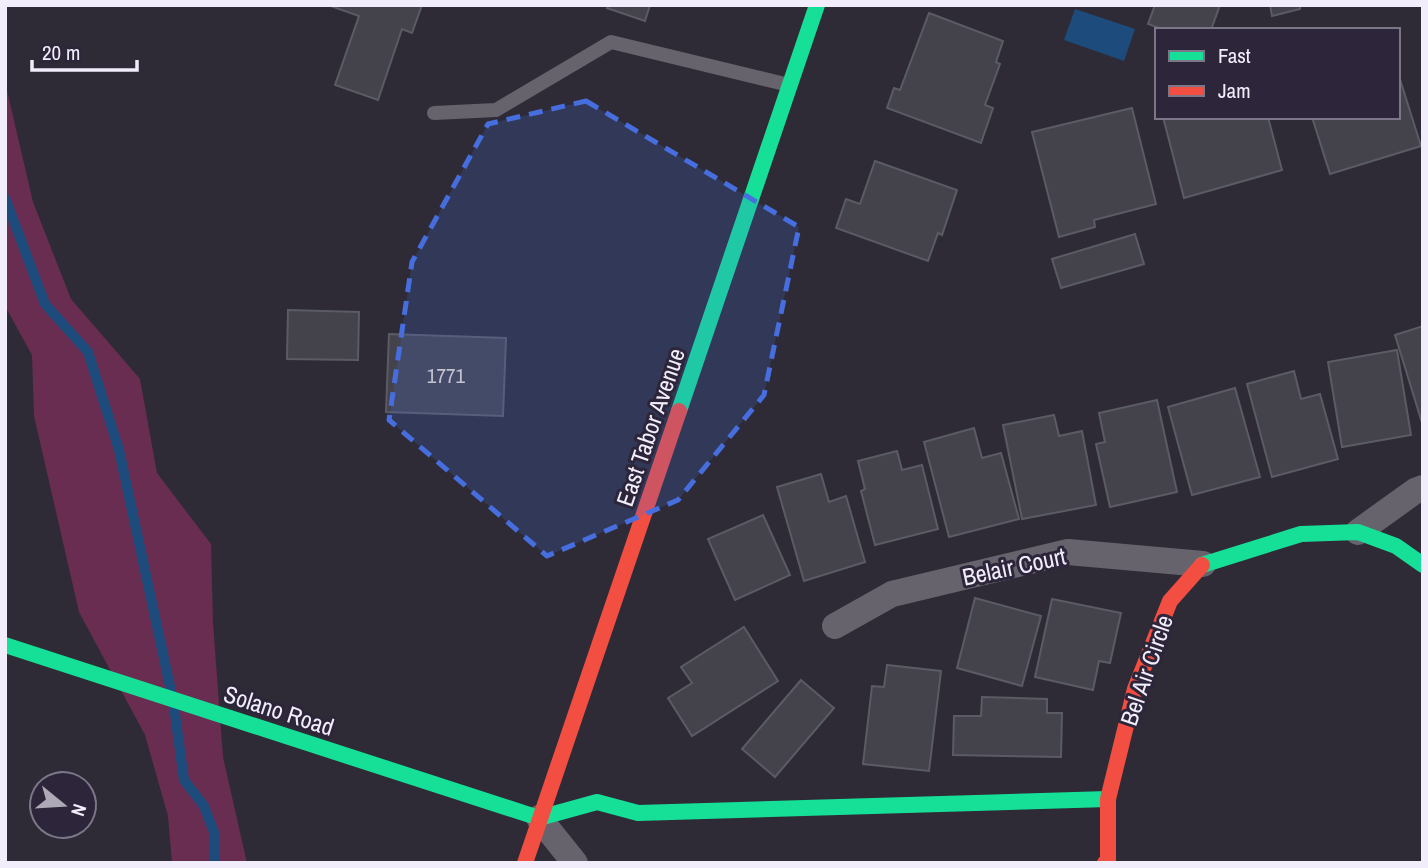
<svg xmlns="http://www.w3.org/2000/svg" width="1428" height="868" font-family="'Archivo Narrow',sans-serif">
	<rect width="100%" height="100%" fill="#2e2b36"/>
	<!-- green -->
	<path fill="#682d51" d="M5 82 33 202 71 299 140 379 157 473 211 544 213 623 223 757 247 863H172L168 816 145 735 79 612 34 416 32 355 5 306Z"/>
	<!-- water -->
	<path fill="#1d4b7b" d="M1075 9 1135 29 1124 61 1064 40Z"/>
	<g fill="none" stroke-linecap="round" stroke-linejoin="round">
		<!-- stream -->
		<g stroke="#1d4b7b" stroke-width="10">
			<path d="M5 198 45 304 88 352 119 450 171 691"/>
			<path d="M174 707 184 780 204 806 215 835 214 863"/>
		</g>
	</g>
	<!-- building -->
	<g fill="#44434c" stroke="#5b5b65" stroke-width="2">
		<path d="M328 5H422L412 33 402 29 378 100 335 85 359 16Z"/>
		<path d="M608 5H650L645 21 607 8Z"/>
		<path d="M1155 5H1220L1211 30H1165L1148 24Z"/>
		<path d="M1270 5H1305L1300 6V9L1272 16Z"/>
		<path d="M929 13 1003 41 996 62 1000 64 985 105 993 108 981 143 887 108 894 88 900 90Z"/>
		<path d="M1398 73 1421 146 1330 174 1312 117H1398Z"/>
		<path d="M1132 108 1156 204 1094 220 1095 227 1059 237 1032 132Z"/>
		<path d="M1163 117H1268L1282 170 1184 198Z"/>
		<path d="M875 161 957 190 942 235 938 233 928 261 836 228 846 199 860 204Z"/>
		<path d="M1135 234 1144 264 1061 288 1052 259Z"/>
		<path d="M288 310 359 312 358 360 287 359Z"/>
		<path d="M1423 326V426L1395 335Z"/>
		<path d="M389 334 506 338 503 416 386 412Z"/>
		<path d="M1397 350 1411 435 1342 447 1328 362Z"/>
		<path d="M1294 371 1301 399 1320 394 1338 459 1272 477 1247 384Z"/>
		<path d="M1235 388 1260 477 1192 495 1168 407Z"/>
		<path d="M1157 400 1177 492 1110 507 1096 444 1105 442 1099 413Z"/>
		<path d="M1054 415 1059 436 1082 431 1096 505 1022 519 1003 425Z"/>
		<path d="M974 428 982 458 1001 453 1019 519 949 537 924 442Z"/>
		<path d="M897 451 902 470 922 465 938 529 875 545 861 491 865 489 858 461Z"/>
		<path d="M821 474 829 502 846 496 865 562 804 581 777 487Z"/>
		<path d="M763 515 790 575 735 600 708 539Z"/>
		<path d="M975 598 1041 616 1022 686 957 668Z"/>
		<path d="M1052 599 1121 613 1110 663 1099 661 1093 690 1035 677Z"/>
		<path d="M744 627 778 681 692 736 668 698 692 683 681 667Z"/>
		<path d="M887 665 941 671 929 771 863 764 872 686 884 687Z"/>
		<path d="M801 680 834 708 775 777 742 749Z"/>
		<path d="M982 697 1047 699V713H1062L1061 757 953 755 954 716H981Z"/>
	</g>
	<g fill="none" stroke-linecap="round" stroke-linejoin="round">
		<!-- lane -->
		<path stroke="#66636d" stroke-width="14" d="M434 113 496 110 611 42 789 85"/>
		<!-- street -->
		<g stroke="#66636d" stroke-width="26">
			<path d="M1358 532 1415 491 1423 488"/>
			<path d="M835 626 892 594 1068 552 1203 564"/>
			<path d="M539 818 575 863"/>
		</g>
		<!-- fast -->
		<g stroke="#16e098" stroke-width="16">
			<path d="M679 411 817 5"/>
			<path d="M1202 565 1301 534 1358 532 1396 546 1423 565"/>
			<path d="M5 645 539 818"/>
			<path d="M539 818 597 802 638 813 1108 799"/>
		</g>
		<!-- jam -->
		<g stroke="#f24e42" stroke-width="16">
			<path d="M525 863 679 411"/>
			<path d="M1105 863H1108V799L1135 689 1170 601 1202 565"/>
		</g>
	</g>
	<!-- marked area -->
	<path fill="#476edf" fill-opacity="0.2" stroke="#476edf" stroke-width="5" stroke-dasharray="14 9" stroke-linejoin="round" d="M586 101 799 227 764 395 678 500 547 556 389 420 412 262 488 124Z"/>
	<g text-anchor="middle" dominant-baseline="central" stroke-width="6" stroke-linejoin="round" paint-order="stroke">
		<!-- number labels -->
		<g font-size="21" fill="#c6c2cf">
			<text x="446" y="375">1771</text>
		</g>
		<!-- street labels -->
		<g font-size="24" fill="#f1edfb" stroke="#2d263b">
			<text transform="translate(650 427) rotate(-71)">East Tabor Avenue</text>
			<text transform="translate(1014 566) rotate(-12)">Belair Court</text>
			<text transform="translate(1146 670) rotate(-71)">Bel Air Circle</text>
			<text transform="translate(279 710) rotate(18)">Solano Road</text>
		</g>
	</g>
	<!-- border -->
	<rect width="1428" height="868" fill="none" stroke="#f1edfb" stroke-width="14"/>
	<!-- legend -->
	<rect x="1155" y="28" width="245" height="91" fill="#2d263b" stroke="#7b7688" stroke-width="2"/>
	<rect x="1169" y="51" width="35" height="10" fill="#16e098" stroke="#7b7688" stroke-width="2"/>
	<text x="1218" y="63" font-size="21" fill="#f1edfb">Fast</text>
	<rect x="1169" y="86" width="35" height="10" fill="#f24e42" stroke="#7b7688" stroke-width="2"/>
	<text x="1218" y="98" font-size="21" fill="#f1edfb">Jam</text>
	<!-- north arrow -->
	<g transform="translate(63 805) rotate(108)"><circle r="33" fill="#2d263b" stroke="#7b7688" stroke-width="2"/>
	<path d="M0-5L12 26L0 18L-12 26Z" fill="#ada9b6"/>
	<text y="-10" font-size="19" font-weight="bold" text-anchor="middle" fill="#f1edfb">N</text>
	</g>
	<!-- scale -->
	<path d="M32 60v10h105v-10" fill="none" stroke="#f1edfb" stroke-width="3.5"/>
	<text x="42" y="60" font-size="21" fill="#f1edfb" stroke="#2d263b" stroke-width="5" paint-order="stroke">20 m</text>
</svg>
